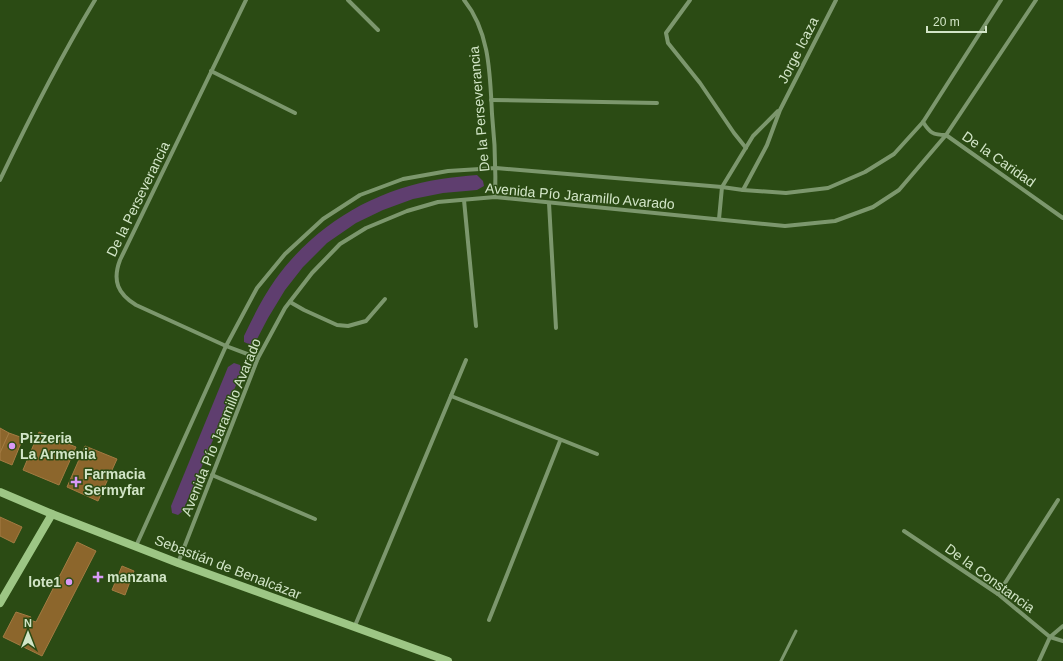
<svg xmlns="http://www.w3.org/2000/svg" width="1063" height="661" font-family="Helvetica,sans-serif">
	<rect width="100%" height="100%" fill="#2b4b14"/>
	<!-- green -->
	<g fill="#5f3e6f">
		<path d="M477 175 483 181 484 186 477 190 443 193 413 199 383 210 356 223 327 243 303 267 285 290 268 318 256 341 251 345 244 342V336C253 317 263 297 275 280 314 225 375 189 441 179 453 177 465 176 477 175Z"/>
		<path d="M234 363 240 365 242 371 183 511 178 515 172 513 171 506 228 367Z"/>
	</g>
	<!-- building -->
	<g fill="#8c662c" stroke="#a37b42">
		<path d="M0 428 9 433 0 453Z"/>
		<path d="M39 432 76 447 59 485 23 470Z"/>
		<path d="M9 433 23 438 12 465 0 460V453Z"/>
		<path d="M85 446 117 459 98 501 67 487Z"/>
		<path d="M0 517 22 527 14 543 0 536Z"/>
		<path d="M77 542 96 551 42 656 3 637 16 612 31 617 30 620 36 622Z"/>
		<path d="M122 566 134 571 125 595 112 590Z"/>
	</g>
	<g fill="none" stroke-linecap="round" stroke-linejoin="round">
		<!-- lane -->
		<path stroke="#7c976d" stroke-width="3" d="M781 661 796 631"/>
		<!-- street -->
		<g stroke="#7c976d" stroke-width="4">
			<path d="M246 0 120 260C112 281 118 294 136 305L226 346 258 358"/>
			<path d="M348 0 378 30"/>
			<path d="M464 0C490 32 490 75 492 114 495 142 496 169 495 197"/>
			<path d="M690 0 666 33 668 43 700 83 734 133 746 148"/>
			<path d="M211 71 295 113"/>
			<path d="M491 100 657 103"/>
			<path d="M923 122C930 133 933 135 946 135L1063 218"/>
			<path d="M0 180C29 119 60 58 95 0"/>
			<path d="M743 190 767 145 780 110 836 0"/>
			<path d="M464 200 476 326"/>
			<path d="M549 203 556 328"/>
			<path d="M719 219 722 187 753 136 778 111"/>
			<path d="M290 302 304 310 337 325 348 326 366 321 385 299"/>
			<path d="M451 396 597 454"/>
			<path d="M212 475 315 519"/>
			<path d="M904 531 998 594 1050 637 1063 641"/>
			<path d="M136 546 226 346 257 288 285 254 323 219 360 195 403 179 448 171 496 168 722 187 743 190 786 193 828 188 865 172 894 154 923 122 1001 0"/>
			<path d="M178 563 258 358 285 308 312 273 340 244 366 228 407 211 438 202 495 197 785 226 835 221 873 207 899 190 946 135 1036 0"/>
			<path d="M998 594 1058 500"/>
			<path d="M489 620 560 441"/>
			<path d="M354 628 466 360"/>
			<path d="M1039 661 1050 637 1063 626"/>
		</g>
		<!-- secondary -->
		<g stroke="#9dc685" stroke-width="8">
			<path d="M0 492 52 514 178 563 448 661"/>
			<path d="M0 603 52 514"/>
		</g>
	</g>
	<!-- markers -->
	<g fill="#d99af7" stroke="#2b4b14" stroke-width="1.5">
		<circle cx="12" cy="446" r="4"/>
		<path d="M74 476h4v4h4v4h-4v4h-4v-4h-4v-4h4z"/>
		<path d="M96 571h4v4h4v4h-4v4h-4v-4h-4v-4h4z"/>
		<circle cx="69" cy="582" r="4"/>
	</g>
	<g text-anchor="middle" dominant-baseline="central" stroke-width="3" stroke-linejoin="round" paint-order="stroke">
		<!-- street labels -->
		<g font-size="14" fill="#d2e5c7" stroke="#2b4b14">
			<text transform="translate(798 50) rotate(-63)">Jorge Icaza</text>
			<text transform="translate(479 109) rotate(-95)">De la Perseverancia</text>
			<text transform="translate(999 159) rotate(35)">De la Caridad</text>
			<text transform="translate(580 196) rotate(5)">Avenida Pío Jaramillo Avarado</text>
			<text transform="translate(138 199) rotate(-64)">De la Perseverancia</text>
			<text transform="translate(221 427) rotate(-68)">Avenida Pío Jaramillo Avarado</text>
			<text transform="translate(228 567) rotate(21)">Sebastián de Benalcázar</text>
			<text transform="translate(990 578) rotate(36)">De la Constancia</text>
		</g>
		<!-- poi labels -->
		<g font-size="14" font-weight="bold" fill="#d2e5c7" stroke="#2b4b14" text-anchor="start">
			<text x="20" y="438">Pizzeria<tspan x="20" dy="16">La Armenia</tspan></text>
			<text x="84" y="474">Farmacia<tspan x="84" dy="16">Sermyfar</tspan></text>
			<text x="107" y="577">manzana</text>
			<text x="61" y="582" text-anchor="end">lote1</text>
		</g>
	</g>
	<!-- north arrow -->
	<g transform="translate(28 633)" stroke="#2b4b14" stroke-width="3" paint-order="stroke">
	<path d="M0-3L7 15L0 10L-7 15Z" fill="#d2e5c7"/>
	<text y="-6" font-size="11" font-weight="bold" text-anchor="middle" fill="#d2e5c7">N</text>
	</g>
	<!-- scale -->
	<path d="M927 26v6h59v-6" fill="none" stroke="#d2e5c7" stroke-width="2"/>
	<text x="933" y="26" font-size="12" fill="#d2e5c7" stroke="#2b4b14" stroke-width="3" paint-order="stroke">20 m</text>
</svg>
